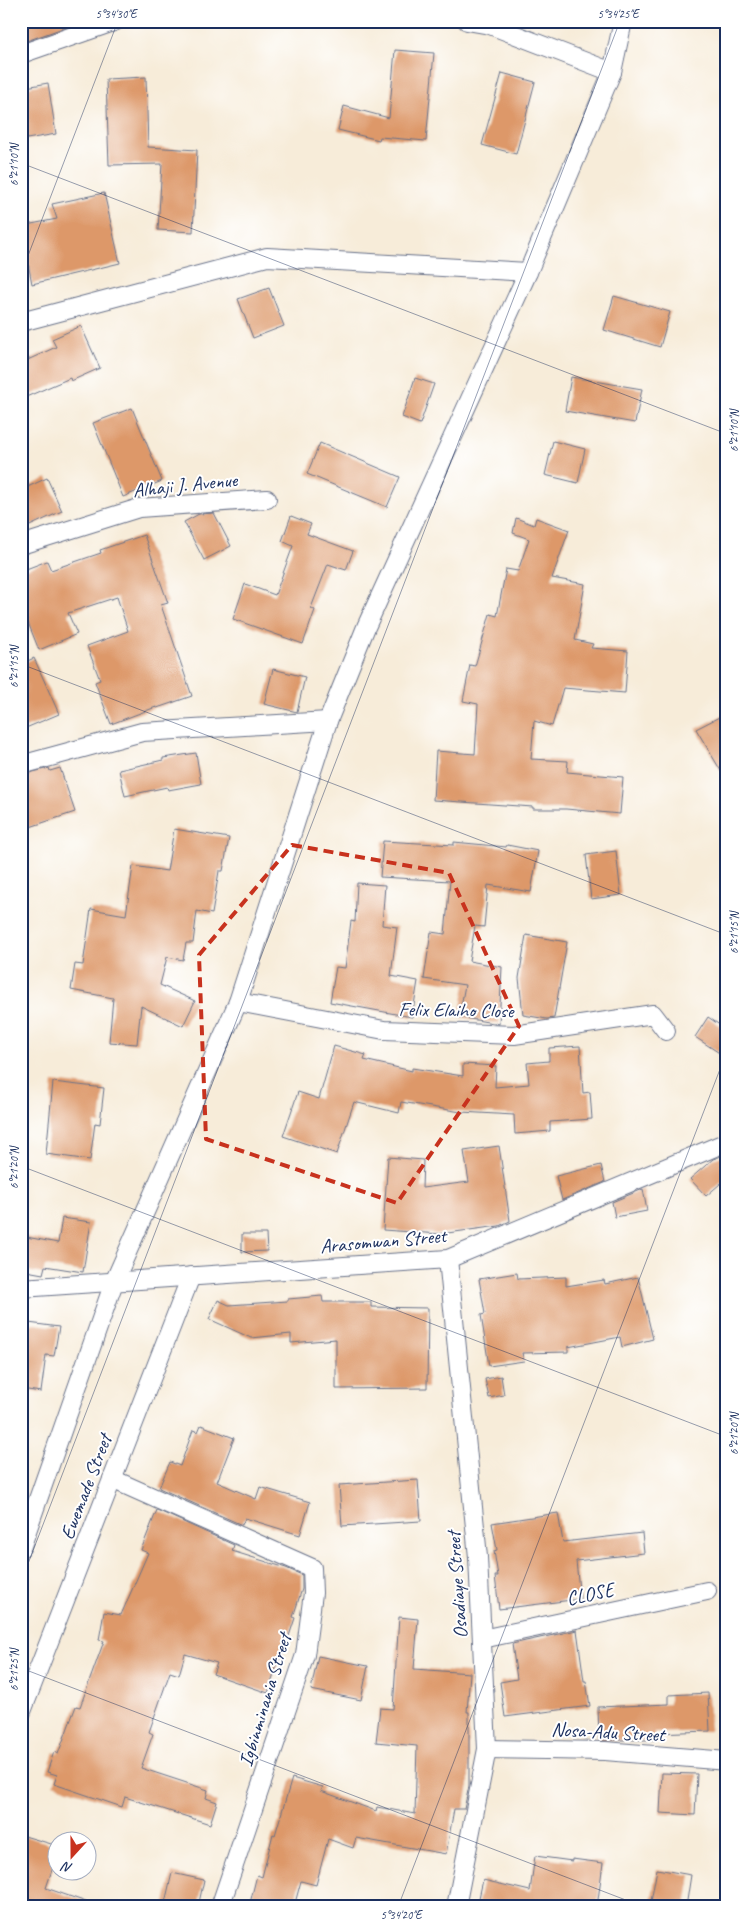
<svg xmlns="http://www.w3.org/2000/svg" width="748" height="1928" font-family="Caveat,sans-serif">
	<rect width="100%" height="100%" fill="#fff"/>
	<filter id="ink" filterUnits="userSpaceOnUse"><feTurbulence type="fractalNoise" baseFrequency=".02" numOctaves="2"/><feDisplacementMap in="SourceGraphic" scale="10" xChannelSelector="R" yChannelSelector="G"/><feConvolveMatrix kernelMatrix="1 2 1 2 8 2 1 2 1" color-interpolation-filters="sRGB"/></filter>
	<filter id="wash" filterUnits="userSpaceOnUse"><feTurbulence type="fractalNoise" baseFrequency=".0096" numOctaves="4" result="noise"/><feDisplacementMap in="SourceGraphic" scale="20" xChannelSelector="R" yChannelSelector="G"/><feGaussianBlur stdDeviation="1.12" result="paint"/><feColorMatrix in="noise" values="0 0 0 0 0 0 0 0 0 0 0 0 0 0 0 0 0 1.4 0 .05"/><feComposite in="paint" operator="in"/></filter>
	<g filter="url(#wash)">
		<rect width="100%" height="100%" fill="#f7ecd9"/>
		<g id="blocks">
			<!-- building -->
			<g fill="#dd9869">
				<path d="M21 21H76L77 23 21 43Z"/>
				<path d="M395 50 434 53 426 141 380 137 379 140 338 130 344 106 389 118Z"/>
				<path d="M502 73 535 82 516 154 482 145Z"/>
				<path d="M146 77 148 147 197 150 193 232 158 230 162 164 109 165 106 79Z"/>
				<path d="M48 83 56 134 21 140V88Z"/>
				<path d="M104 193 120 263 32 284 21 226 57 219 52 204Z"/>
				<path d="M269 288 284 326 253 338 238 299Z"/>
				<path d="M614 296 670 312 660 347 604 330Z"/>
				<path d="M81 326 100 368 71 381 70 378 26 397 21 386V363L56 347 52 339Z"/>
				<path d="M571 377 642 389 635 423 565 411Z"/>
				<path d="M415 378 434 384 420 424 402 417Z"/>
				<path d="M132 408 162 481 123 497 93 423Z"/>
				<path d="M553 441 585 449 578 483 545 475Z"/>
				<path d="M320 443 400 477 387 507 307 474Z"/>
				<path d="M47 478 62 511 21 530V490Z"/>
				<path d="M214 513 231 546 204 560 184 522 199 514Z"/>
				<path d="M291 516 311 524 307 534 353 551 346 570 328 564 311 608 315 610 303 644 233 619 245 584 275 595 293 546 282 541Z"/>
				<path d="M516 518 534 525 536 518 569 530 552 578 585 584 575 640 593 644 591 648 628 651 625 693 563 688 552 726 534 721 531 759 568 761 567 772 623 777 620 814 566 809H533V807L433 800 436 751 475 754 478 704 463 701 470 665 475 666 490 614 497 616 506 569 518 571 529 539 513 533Z"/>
				<path d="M144 535 168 603 161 605 192 696 157 708 156 707 111 724 95 682 100 680 87 646 128 631 117 597 68 613 77 634 39 650 21 605V571L47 561 51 570 101 553 100 550Z"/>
				<path d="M34 658 59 714 21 730V664Z"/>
				<path d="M273 669 305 677 297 712 264 704Z"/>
				<path d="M727 713V781L696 729Z"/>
				<path d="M196 753 201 784 168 790 167 787 125 796 119 770 163 760V758Z"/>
				<path d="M49 768 50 771 60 768 75 812 21 830V810L27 809 21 792V775Z"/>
				<path d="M174 829 229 838 223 871H219L212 914 197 911 193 943H186L183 960 167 957 160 985 195 1001 183 1026 141 1006 137 1044 109 1042 113 998 71 990 75 964 83 965 91 909 126 915 133 866 167 871Z"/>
				<path d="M383 841 454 845V842L506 847 507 845 538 851 531 892 488 885 484 927 475 926 469 961 502 967 499 1024 459 1017 465 985 424 979 431 932 445 934 450 881 380 877Z"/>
				<path d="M616 851 621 895 591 899 586 855Z"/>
				<path d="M357 883 385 885 382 925 397 927 391 976 418 981 412 1017 330 1002 336 967 345 968 351 921 355 922Z"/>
				<path d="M526 935 567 942 554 1018 547 1019 523 1015 519 978Z"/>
				<path d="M708 1017 727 1030V1058L695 1037Z"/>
				<path d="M334 1046 366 1055 364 1060 412 1071V1068L463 1076V1064L496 1066 495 1087 529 1084 527 1063 549 1061V1048L580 1046 583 1093 590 1092 592 1119 550 1122V1131L515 1134 514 1115 461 1112 401 1102 399 1113 354 1102 337 1154 283 1136 298 1092 319 1099Z"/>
				<path d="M53 1082 104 1088 100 1124 95 1123 90 1160 46 1154Z"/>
				<path d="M499 1146 510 1221 499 1226 440 1234 383 1230 388 1157 423 1160 422 1188 469 1182 464 1151Z"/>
				<path d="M727 1154V1178L706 1196 690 1179 713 1159Z"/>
				<path d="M601 1165 605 1182 562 1200 556 1176Z"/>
				<path d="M643 1189 647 1211 615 1217 612 1202Z"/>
				<path d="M62 1218 91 1222 83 1272 45 1266 43 1274 21 1270V1236L58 1243Z"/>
				<path d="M242 1234H266L267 1251 242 1252Z"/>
				<path d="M517 1273 518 1279 566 1277V1286L604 1280 605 1284 638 1277 653 1339 622 1347 620 1337 568 1347V1352L522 1353 524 1361 489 1366 481 1315 485 1314 479 1279Z"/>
				<path d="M322 1296 323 1302H371V1307L428 1308 427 1388 336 1389V1339L291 1343V1334L251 1338 209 1319 218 1300 229 1305 288 1301V1299Z"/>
				<path d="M21 1322 59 1327 54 1356 46 1355 41 1392 21 1389Z"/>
				<path d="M501 1376 504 1395 489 1398 485 1379Z"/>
				<path d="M201 1425 234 1438 217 1482 256 1499 260 1487 310 1502 300 1535 245 1518 242 1525 159 1488 170 1462 180 1466 193 1430 198 1432Z"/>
				<path d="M418 1480 421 1521 342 1526 339 1485Z"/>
				<path d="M157 1510 234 1545 232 1551 286 1568 302 1575V1589L293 1617 295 1618 283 1654 281 1653 268 1693 213 1674 217 1663 185 1654 179 1675 170 1672 149 1732 153 1734 141 1768 208 1790 206 1798 217 1802 210 1824 125 1797 122 1807 54 1784 57 1775 47 1772 54 1752 58 1754 76 1706 80 1707 104 1641 99 1640 104 1612 121 1615 148 1553 141 1550Z"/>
				<path d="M558 1513 563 1542 642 1533 644 1553 576 1561 580 1599 499 1609 495 1576H498L494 1551 497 1550 492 1523Z"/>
				<path d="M399 1617 418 1619 414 1669 470 1673 467 1712H469V1786L464 1809H454L446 1854 356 1838 353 1848 328 1839 316 1885 301 1881 294 1907H249L257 1875 262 1877 273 1834 275 1835 292 1778 323 1787 321 1791 376 1811 377 1807 415 1814 417 1746 376 1742 380 1708 393 1709Z"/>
				<path d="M577 1630 584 1681H586L590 1706 505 1717 500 1682 517 1679 512 1644Z"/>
				<path d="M318 1656 368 1666 361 1700 311 1690Z"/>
				<path d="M708 1693 710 1731 655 1733V1740H599L598 1707 669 1704V1695Z"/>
				<path d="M662 1773 697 1774 695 1815 660 1813Z"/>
				<path d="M21 1835 58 1846V1852L46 1888 92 1904V1907H21Z"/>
				<path d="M535 1856 572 1861V1859L603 1863 597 1907H477L483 1880 530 1891Z"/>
				<path d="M657 1869 691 1875 686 1907H650Z"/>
				<path d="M172 1873 204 1880 198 1907H164Z"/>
			</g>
		</g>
	</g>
	<g filter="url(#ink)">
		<use href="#blocks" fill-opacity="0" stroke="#687189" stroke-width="1"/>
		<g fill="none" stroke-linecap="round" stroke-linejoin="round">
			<!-- minor casing -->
			<g stroke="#687189" stroke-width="20">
				<g id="minor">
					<path d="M467 21 490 25 612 72"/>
					<path d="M21 54 116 21"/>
					<path d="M21 322 267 257 528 272"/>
					<path d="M21 545 139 508 267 499"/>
					<path d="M21 765 142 732 328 721"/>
					<path d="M238 1002 384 1030 514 1035 653 1014 666 1031"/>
					<path d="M448 1259 478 1557 487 1749 456 1907"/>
					<path d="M21 1288 448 1259 727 1142"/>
					<path d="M112 1479 312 1568 313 1593 305 1655 220 1907"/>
					<path d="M21 1548 114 1282 238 1002 328 721 366 627 528 272 612 72 623 21"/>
					<path d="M482 1639 707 1591"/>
					<path d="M21 1714 191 1276"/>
					<path d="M487 1749 605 1751 727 1761"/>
				</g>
			</g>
			<!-- minor -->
			<use href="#minor" stroke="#fff" stroke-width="18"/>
		</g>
	</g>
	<!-- marked area -->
	<path fill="none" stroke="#c8321e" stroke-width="4" stroke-dasharray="10 6" stroke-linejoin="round" d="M292 845 449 873 519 1026 397 1203 206 1139 199 955Z"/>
	<!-- ticks -->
	<path fill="none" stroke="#1b2f5e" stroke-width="1" stroke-opacity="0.45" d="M21 163 727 434M21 274 118 21M21 664 727 935M21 1166 727 1437M21 1582 620 21M21 1668 644 1907M398 1907 727 1051"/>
	<g text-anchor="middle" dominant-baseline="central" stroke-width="4" stroke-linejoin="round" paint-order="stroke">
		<!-- street labels -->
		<g font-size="20" fill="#1b2f5e" stroke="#fff">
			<text transform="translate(185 485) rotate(-6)">Alhaji J. Avenue</text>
			<text transform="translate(456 1010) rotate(1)">Felix Elaiho Close</text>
			<text transform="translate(383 1241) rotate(-5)">Arasomwan Street</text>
			<text transform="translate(86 1487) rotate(-69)">Ewemade Street</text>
			<text transform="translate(457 1585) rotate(-94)">Osadiaye Street</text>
			<text transform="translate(590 1594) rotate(-12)">CLOSE</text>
			<text transform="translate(265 1700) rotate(-73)">Igbinminania Street</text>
			<text transform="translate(608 1732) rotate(3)">Nosa-Adu Street</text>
		</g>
	</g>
	<!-- margin -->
	<rect width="748" height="1928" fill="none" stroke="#fff" stroke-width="55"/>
	<!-- north arrow -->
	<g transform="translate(72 1856) rotate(201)"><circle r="24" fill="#ffffff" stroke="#a4acbf"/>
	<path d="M0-4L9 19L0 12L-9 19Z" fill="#c8321e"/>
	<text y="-8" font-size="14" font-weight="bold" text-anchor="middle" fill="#1b2f5e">N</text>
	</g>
	<rect x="28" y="28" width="692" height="1872" fill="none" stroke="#1b2f5e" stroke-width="2"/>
	<g font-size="12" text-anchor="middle" fill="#1b2f5e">
		<text x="116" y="18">5°34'30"E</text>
		<text x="618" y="18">5°34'25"E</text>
		<text transform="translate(14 165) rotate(-90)" y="4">6°21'10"N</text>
		<text transform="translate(734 431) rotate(-90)" y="4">6°21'10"N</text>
		<text transform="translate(14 667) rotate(-90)" y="4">6°21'15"N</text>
		<text transform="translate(734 933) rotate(-90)" y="4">6°21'15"N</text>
		<text transform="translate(14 1168) rotate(-90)" y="4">6°21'20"N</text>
		<text transform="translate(734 1434) rotate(-90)" y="4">6°21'20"N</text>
		<text transform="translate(14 1670) rotate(-90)" y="4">6°21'25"N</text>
		<text x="401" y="1919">5°34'20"E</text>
	</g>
</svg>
